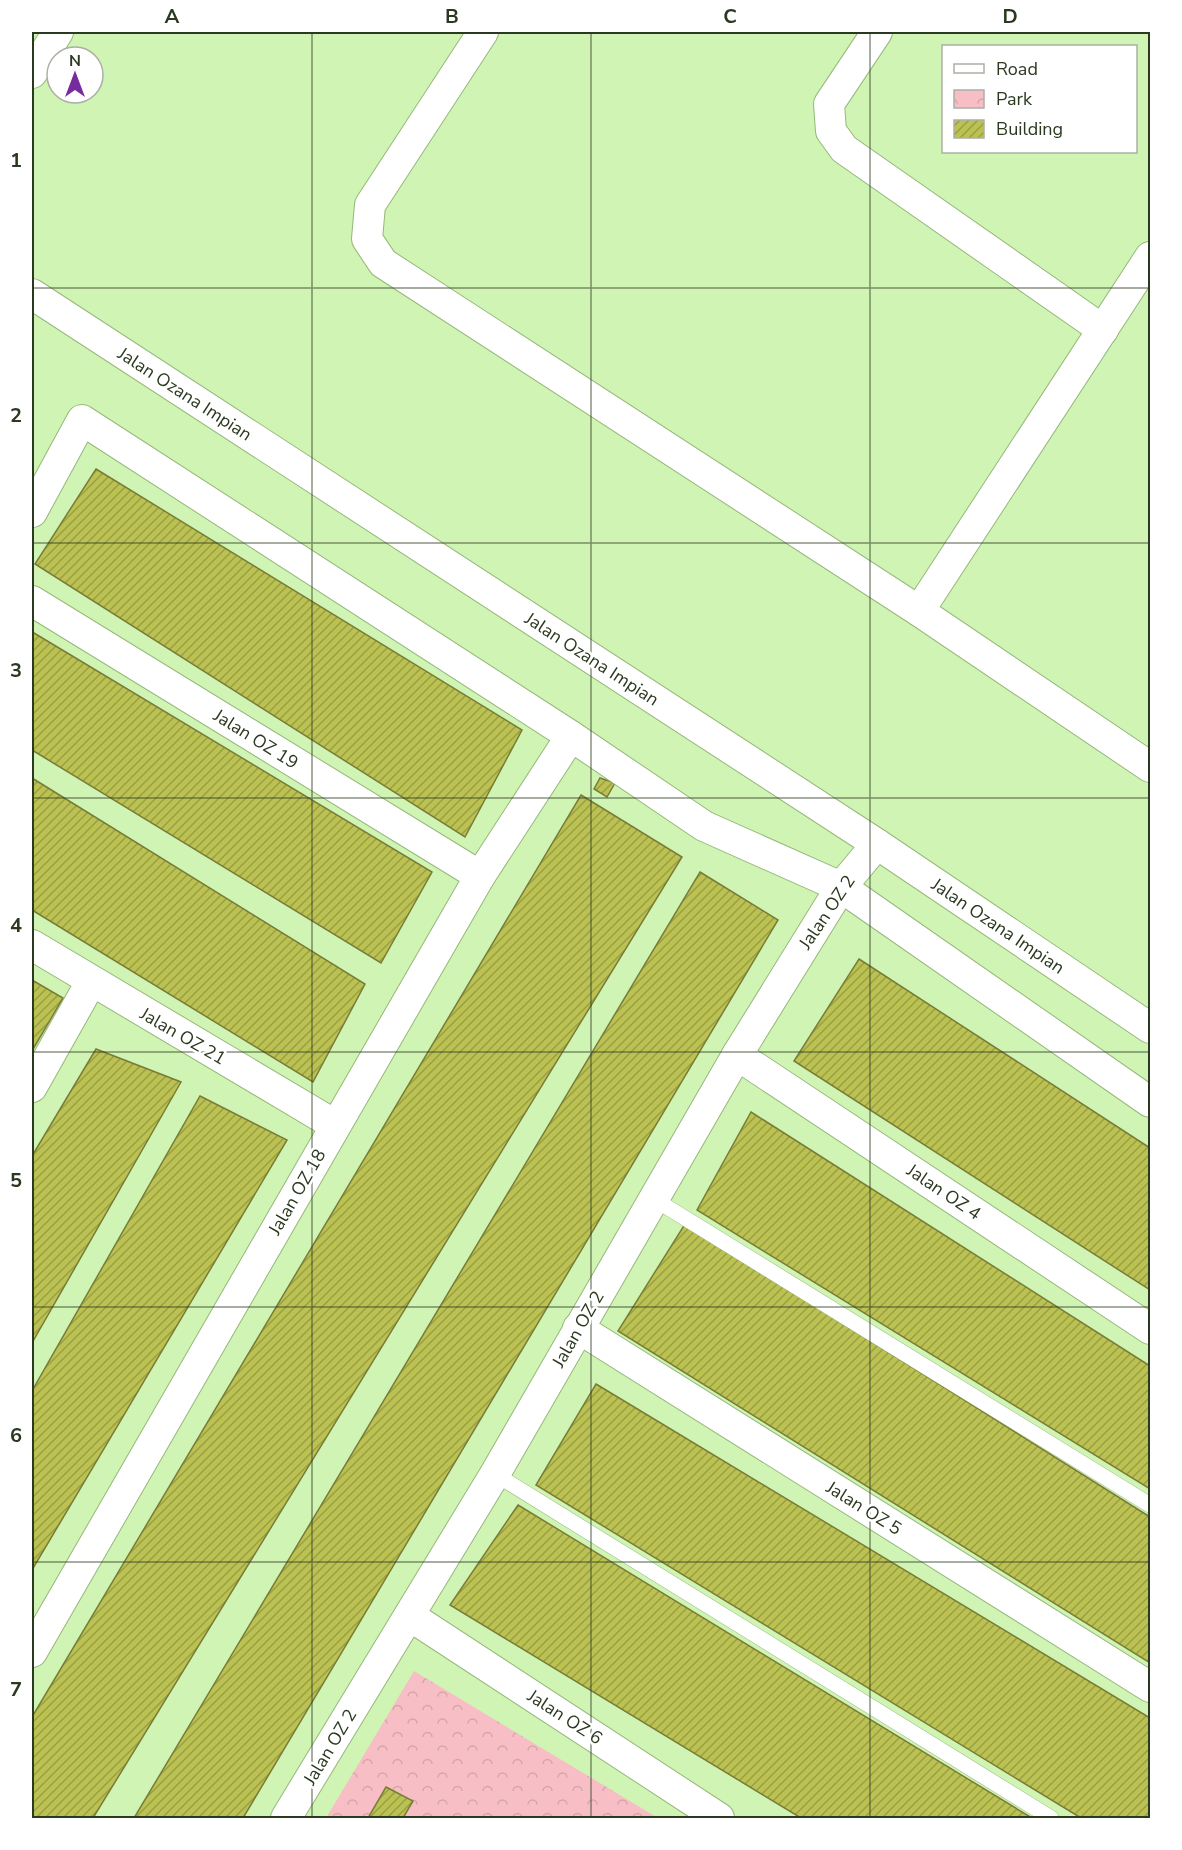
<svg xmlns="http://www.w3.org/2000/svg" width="1182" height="1850" font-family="'Nunito Sans',sans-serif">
	<defs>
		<pattern id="park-crowns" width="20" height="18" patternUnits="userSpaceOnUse" patternTransform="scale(1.5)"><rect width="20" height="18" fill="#f7bfc5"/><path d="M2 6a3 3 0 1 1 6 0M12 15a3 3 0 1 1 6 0" fill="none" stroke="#d4a5a9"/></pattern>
		<pattern id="building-hatch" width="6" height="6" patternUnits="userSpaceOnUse" patternTransform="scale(1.5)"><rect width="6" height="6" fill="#bcc252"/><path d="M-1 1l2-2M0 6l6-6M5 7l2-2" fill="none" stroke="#999f44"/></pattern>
	</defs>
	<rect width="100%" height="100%" fill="#d0f4b4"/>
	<!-- park -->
	<path fill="url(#park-crowns)" d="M414 1671 658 1818H326Z"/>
	<!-- building -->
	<g fill="url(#building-hatch)" stroke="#787c37" stroke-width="1.5">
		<path d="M96 469 522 730 465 837 35 564Z"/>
		<path d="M34 633 432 872 381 963 32 750V636Z"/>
		<path d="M32 778 365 984 313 1082 32 910Z"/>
		<path d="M600 778 615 783 607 797 594 789Z"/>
		<path d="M581 795 682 857 93 1818H32V1717Z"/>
		<path d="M700 872 778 920 243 1818H134Z"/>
		<path d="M859 959 1150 1148V1290L794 1061Z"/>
		<path d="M32 980 63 998 32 1051Z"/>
		<path d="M96 1049 181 1082 32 1343V1156Z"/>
		<path d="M200 1096 287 1140 32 1570V1391Z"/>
		<path d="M751 1112 1150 1366V1489L697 1210Z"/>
		<path d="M685 1224 1150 1517V1663L618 1331Z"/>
		<path d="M596 1384 1150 1718V1818H1081L536 1485Z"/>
		<path d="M518 1505 1032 1818H801L450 1605Z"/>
		<path d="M386 1787 413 1801 403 1818H368Z"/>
	</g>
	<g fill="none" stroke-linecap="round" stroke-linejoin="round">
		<!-- lane casing -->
		<g stroke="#96b87b" stroke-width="16">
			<g id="lane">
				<path d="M654 1199 1150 1505"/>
				<path d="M495 1474 1051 1818"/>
			</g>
		</g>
		<!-- street casing -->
		<g stroke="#96b87b" stroke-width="32">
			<g id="street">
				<path d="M483 32 370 205 367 239 383 263 919 611 1150 767"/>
				<path d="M877 32 829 104 831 131 844 149 1103 330"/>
				<path d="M32 73 58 32"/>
				<path d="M32 294 877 844 1150 1028"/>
				<path d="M32 512 82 420 571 736 704 826 841 887 1150 1102"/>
				<path d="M32 601 480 876"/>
				<path d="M919 611 1150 257"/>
				<path d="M32 945 335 1125"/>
				<path d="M737 1055 1150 1329"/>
				<path d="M32 1087 91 982"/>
				<path d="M578 1328 1150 1687"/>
				<path d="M410 1616 719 1818"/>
				<path d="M32 1652 480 876 571 736"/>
				<path d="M286 1818 495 1474 737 1055 841 887 877 844"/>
			</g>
		</g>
		<!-- lane -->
		<use href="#lane" stroke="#fff" stroke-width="15"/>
		<!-- street -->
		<use href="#street" stroke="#fff" stroke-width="30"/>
	</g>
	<!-- grid -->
	<path fill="none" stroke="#2b3920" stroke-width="1.5" stroke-opacity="0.55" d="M312 32V1818M591 32V1818M870 32V1818M32 288H1150M32 543H1150M32 798H1150M32 1052H1150M32 1307H1150M32 1562H1150"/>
	<g text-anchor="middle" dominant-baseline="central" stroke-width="5" stroke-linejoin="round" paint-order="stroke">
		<!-- street labels -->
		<g font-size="18" fill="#2b3920" stroke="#fff">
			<text transform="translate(185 394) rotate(33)">Jalan Ozana Impian</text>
			<text transform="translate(592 659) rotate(33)">Jalan Ozana Impian</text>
			<text transform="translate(256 739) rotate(32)">Jalan OZ 19</text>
			<text transform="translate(827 912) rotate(-56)">Jalan OZ 2</text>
			<text transform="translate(998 926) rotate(34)">Jalan Ozana Impian</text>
			<text transform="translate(183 1036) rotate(30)">Jalan OZ 21</text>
			<text transform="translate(297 1192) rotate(-60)">Jalan OZ 18</text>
			<text transform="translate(944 1192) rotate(34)">Jalan OZ 4</text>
			<text transform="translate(578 1329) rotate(-60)">Jalan OZ 2</text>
			<text transform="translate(864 1508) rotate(32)">Jalan OZ 5</text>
			<text transform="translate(565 1717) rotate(33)">Jalan OZ 6</text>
			<text transform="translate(330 1747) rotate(-59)">Jalan OZ 2</text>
		</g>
	</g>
	<!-- border -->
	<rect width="1182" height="1850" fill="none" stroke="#ffffff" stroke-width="66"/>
	<!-- legend -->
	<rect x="942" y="45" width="195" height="108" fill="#ffffff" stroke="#aab0a6" stroke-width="1.5"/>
	<rect x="954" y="64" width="30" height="9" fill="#ffffff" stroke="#aab0a6" stroke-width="1.5"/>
	<text x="996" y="75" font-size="18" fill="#2b3920">Road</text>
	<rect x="954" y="90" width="30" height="18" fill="url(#park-crowns)" stroke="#aab0a6" stroke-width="1.5"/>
	<text x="996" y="105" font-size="18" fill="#2b3920">Park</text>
	<rect x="954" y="120" width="30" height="18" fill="url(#building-hatch)" stroke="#aab0a6" stroke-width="1.5"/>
	<text x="996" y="135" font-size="18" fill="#2b3920">Building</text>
	<!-- north arrow -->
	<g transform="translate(75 75)"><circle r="28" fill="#ffffff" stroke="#aab0a6" stroke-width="1.5"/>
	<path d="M0-4.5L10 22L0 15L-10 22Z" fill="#772b9d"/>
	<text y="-9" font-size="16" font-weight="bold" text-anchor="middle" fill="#2b3920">N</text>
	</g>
	<rect x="33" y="33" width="1116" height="1784" fill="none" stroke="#2b3920" stroke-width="2"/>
	<g font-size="20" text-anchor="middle" font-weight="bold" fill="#2b3920">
		<text x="172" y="23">A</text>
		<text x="452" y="23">B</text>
		<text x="730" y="23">C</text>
		<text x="1010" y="23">D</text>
		<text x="16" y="167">1</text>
		<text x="16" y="422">2</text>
		<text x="16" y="677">3</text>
		<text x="16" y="932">4</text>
		<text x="16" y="1187">5</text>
		<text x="16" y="1442">6</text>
		<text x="16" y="1696">7</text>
	</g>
</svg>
